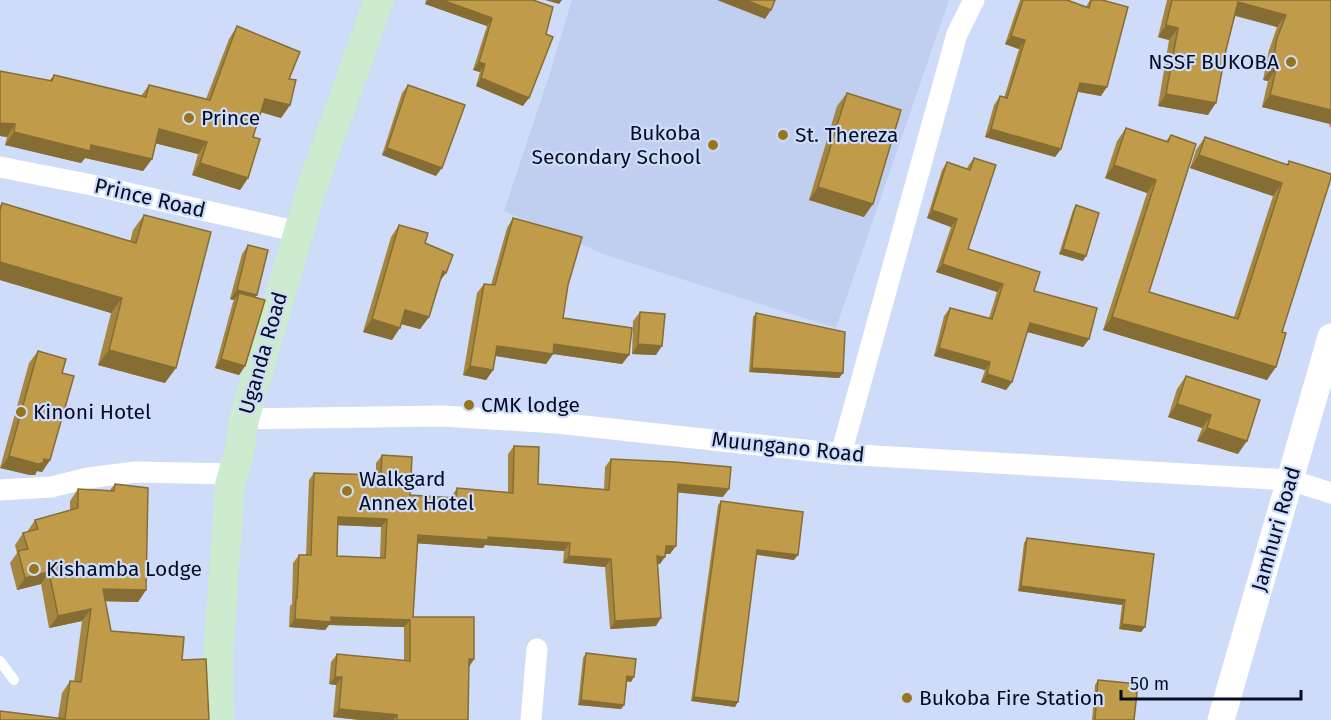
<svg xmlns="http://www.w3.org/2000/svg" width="1331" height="720" font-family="'Fira Sans',sans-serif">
	<rect width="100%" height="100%" fill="#cedcf9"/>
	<!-- built -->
	<path fill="#c0cff0" d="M572 0H949L836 328 606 255 504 211 548 79Z"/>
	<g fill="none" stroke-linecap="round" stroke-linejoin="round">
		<!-- service -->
		<path stroke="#fff" stroke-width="10" d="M0 661 14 680"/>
		<!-- minor -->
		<g stroke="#fff" stroke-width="21">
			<path d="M0 167 97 186 299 232"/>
			<path d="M244 419 442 416 557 423 841 454 1290 480 1331 493"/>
			<path d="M841 454 957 34 974 0"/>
			<path d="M0 490 51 487 88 478 135 472 234 474"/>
			<path d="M531 720 537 649"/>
		</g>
		<!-- tertiary -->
		<path stroke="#fff" stroke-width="27" d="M1221 720 1331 337"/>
		<!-- secondary -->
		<path stroke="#ccebcf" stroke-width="30" d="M219 720 218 658 230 485 239 454 244 419 312 187 379 0"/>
	</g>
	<!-- wall -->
	<g fill="#a58640" fill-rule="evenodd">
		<path d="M426 0H533L523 106 476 86 480 72 473 70 487 26 425 4Z"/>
		<path d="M1020 0H1067L1086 7 1090 0H1102L1101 96 1078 92 1061 149 1055 157 985 137 994 105 1000 96 1004 98 1019 49 1005 44Z"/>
		<path d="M1167 0H1331V127L1329 126 1330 124 1262 107 1268 81 1263 80 1269 50 1277 27 1235 16 1208 115 1158 106 1169 40 1158 37Z"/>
		<path d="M237 26 289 79 290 105 281 118 261 112 253 137 248 178 240 190 192 175 198 154 156 143 152 159 143 171 85 158 81 163 5 145 7 137 0 136V71L49 81 54 75 141 96 149 85 206 99 229 39Z"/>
		<path d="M408 85 436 176 382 155 402 93Z"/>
		<path d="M847 93 864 217 809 200 837 106Z"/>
		<path d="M1126 128 1166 141 1171 135 1149 292 1234 317 1273 196 1190 168 1196 150 1205 137 1287 165 1289 161 1282 332 1267 380 1103 330 1147 193 1105 178 1117 141Z"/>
		<path d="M974 158 968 249 1034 291 1089 339 1083 347 1027 332 1012 382 1006 390 981 382 985 370 934 356 944 316 950 308 989 318 997 292 936 272 951 227 927 218 942 170 947 162 967 169 968 166Z"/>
		<path d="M2 203 130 242 133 230 144 215 165 383 98 365 111 313 0 280V206Z"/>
		<path d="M1076 205 1083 261 1059 254 1073 210Z"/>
		<path d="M513 218 568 285 563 318 629 355 622 364 553 354 546 364 495 356 493 370 486 380 463 375 477 293 484 284 491 285 507 228Z"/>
		<path d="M399 225 425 243 440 281 429 317 420 329 401 324 392 340 363 332 391 237Z"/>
		<path d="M248 245 255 297 245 366 239 375 215 368 233 302 234 300 230 299 242 254Z"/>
		<path d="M640 312 656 355 632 354 633 321Z"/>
		<path d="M756 313 843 373 839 378 749 372 753 317Z"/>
		<path d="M38 351 62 373 50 460 42 472 37 471 35 475H30L0 468 29 363Z"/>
		<path d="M1186 376 1238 454 1197 441 1202 428 1168 417 1177 389Z"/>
		<path d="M514 446 538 484 604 489 605 467 611 459 723 497 678 492 670 554H665L660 564H658L656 626 610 629 605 567 563 563 564 551 485 545 483 548 417 543 413 617 474 659 469 666 468 720H360L333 717 336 685 329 684 331 662 337 654 404 661V627L329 625 325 630 289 627 290 606 292 604 293 563 299 555H306L309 480 314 473 376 475V463L382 455 410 495 451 498 452 496 457 488 508 492V454ZM338 525 381 527 380 558 337 556Z"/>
		<path d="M115 484 146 590 138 602 105 601 111 631 182 660 209 720H0L58 718 62 693 70 681 74 682 82 621 49 628 41 584 17 590 10 563 17 553 15 545 23 533 27 532 35 520 70 511V501L78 489 110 490Z"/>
		<path d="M721 501 794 560 757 555 735 707 691 701 718 505Z"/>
		<path d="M1027 538 1154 554 1145 627 1141 632 1119 629 1122 605 1018 591 1024 543Z"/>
		<path d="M586 653 631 682 627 681 624 705 621 709 578 705 583 658Z"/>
		<path d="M1098 680 1134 720H1092L1095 685Z"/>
	</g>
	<!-- shaded-wall -->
	<g fill="#866d34">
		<path d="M428 0H442L492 18 487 26 425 4Z"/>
		<path d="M545 0H562L559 4Z"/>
		<path d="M717 0H746L771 10 765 19Z"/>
		<path d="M1238 2 1286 15 1277 27 1230 14Z"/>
		<path d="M1166 25 1178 28 1169 40 1158 37Z"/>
		<path d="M1011 36 1025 40 1019 49 1005 44Z"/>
		<path d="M479 62 485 64 480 72 473 70Z"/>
		<path d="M1272 68 1276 69 1268 81 1263 80Z"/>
		<path d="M481 78 529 98 523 106 476 86Z"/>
		<path d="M1080 83 1107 87 1101 96 1075 91Z"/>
		<path d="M1166 94 1216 103 1208 115 1158 106Z"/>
		<path d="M1270 95 1331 110V122L1330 124 1262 107Z"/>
		<path d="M265 99 290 105 281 118 257 111Z"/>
		<path d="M0 123 15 124 7 137 0 136Z"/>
		<path d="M159 129 207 142 198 154 150 142Z"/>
		<path d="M991 129 1061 149 1055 157 985 137Z"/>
		<path d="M14 132 91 145 152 159 143 171 85 158 81 163 5 145Z"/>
		<path d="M387 148 442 168 436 176 382 155Z"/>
		<path d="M1199 155 1282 183 1273 196 1190 168Z"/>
		<path d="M200 163 248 178 240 190 192 175Z"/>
		<path d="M1114 165 1156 180 1147 193 1105 178Z"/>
		<path d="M818 187 873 204 864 217 809 200Z"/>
		<path d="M932 210 957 219 951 227 927 218Z"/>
		<path d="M1063 249 1086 256 1083 261 1059 254Z"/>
		<path d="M0 262 122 298 111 313 0 280Z"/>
		<path d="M942 264 1003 284 997 292 936 272Z"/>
		<path d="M443 271 446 273 437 285Z"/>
		<path d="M237 290 257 295 250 304 239 293 234 300 230 299Z"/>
		<path d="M405 310 429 317 420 329 397 323Z"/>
		<path d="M1112 317 1276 367 1267 380 1103 330Z"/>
		<path d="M372 319 400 328 392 340 363 332Z"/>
		<path d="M1030 323 1089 339 1083 347 1024 331Z"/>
		<path d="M554 344 629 355 622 364 547 353Z"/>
		<path d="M638 344 662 346 656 355 632 354Z"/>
		<path d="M497 346 553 354 546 364 490 355Z"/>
		<path d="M939 348 990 362 985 370 934 356Z"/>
		<path d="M109 350 176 368 165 383 98 365Z"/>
		<path d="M221 359 245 366 239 375 215 368Z"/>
		<path d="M470 366 493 370 486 380 463 375Z"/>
		<path d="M752 368 843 373 839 378 749 372Z"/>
		<path d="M987 374 1012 382 1006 390 981 382Z"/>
		<path d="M1177 404 1211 415 1202 428 1168 417Z"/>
		<path d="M1207 428 1247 441 1238 454 1197 441Z"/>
		<path d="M9 456 44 459 50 460 42 472 37 471 35 475H30L0 468Z"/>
		<path d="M678 484 729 489 723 497 673 492Z"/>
		<path d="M338 517 387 519 381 527 333 525Z"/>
		<path d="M418 535 488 537 570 543 564 551 485 545 483 548 412 543Z"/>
		<path d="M666 546H676L670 554H660Z"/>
		<path d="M757 550 798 555 794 560 754 554Z"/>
		<path d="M569 556 611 559 605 567 563 563Z"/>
		<path d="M657 556 665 557 660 564H652Z"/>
		<path d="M49 572 41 584 17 590 25 578Z"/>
		<path d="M1021 586 1125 600 1122 605 1018 591Z"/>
		<path d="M103 589 146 590 138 602 94 601Z"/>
		<path d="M91 609 82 621 49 628 58 616Z"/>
		<path d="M331 617 410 620 404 627 329 625 325 630 289 627 295 619Z"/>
		<path d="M661 618 656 626 610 629 615 621Z"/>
		<path d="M1122 624 1145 627 1141 632 1119 629Z"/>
		<path d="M469 659H474L469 667Z"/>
		<path d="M627 676 634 677 631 682 624 681Z"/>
		<path d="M335 677H342L336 685 329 684Z"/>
		<path d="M694 697 738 702 735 707 691 701Z"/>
		<path d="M581 700 624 705 621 709 578 705Z"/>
		<path d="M339 709 397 715 394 720H360L333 717Z"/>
	</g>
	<!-- building -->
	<g fill="#c09c4a" stroke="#866d34" stroke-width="1.5" fill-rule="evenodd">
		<path d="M442 0H533L553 7 546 34 553 37 529 98 481 78 485 64 479 62 492 18Z"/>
		<path d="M746 0H775L771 10Z"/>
		<path d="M1023 0H1067L1089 8 1091 0H1102L1128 7 1107 87 1080 83 1061 149 991 129 1000 96 1007 98 1025 40 1011 36Z"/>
		<path d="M1172 0H1331V110L1270 95 1276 69 1272 68 1277 38 1286 15 1238 2 1226 50 1216 103 1166 94 1178 28 1166 25Z"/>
		<path d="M237 26 300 52 289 79 296 80 290 105 265 99 253 137 260 139 248 178 200 163 207 142 159 129 152 159 91 145 90 151 14 132 15 124 0 123V71L52 81 54 75 146 97 149 85 210 100Z"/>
		<path d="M408 85 465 105 442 168 387 148Z"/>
		<path d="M847 93 901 110 873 204 818 187Z"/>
		<path d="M1126 128 1168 142 1171 135 1196 144 1149 292 1238 319 1282 183 1199 155 1205 137 1288 165 1289 161 1331 174V178L1282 332 1286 333 1276 367 1112 317 1156 180 1114 165Z"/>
		<path d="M974 158 996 165 968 249 1040 272 1034 291 1097 308 1089 339 1030 323 1012 382 987 374 990 362 939 348 950 308 992 319 1003 284 942 264 957 219 932 210 947 162 970 170Z"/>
		<path d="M2 203 136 243 144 215 211 232 176 368 109 350 122 298 0 262V210Z"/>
		<path d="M1076 205 1099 213 1086 256 1063 249Z"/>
		<path d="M513 218 582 237 568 285 563 318 632 328 629 355 554 344 553 354 497 346 493 370 470 366 484 284 495 285Z"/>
		<path d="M399 225 428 233 425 243 453 255 446 273 443 271 429 317 405 310 400 328 372 319Z"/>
		<path d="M248 245 268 250 257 295 237 290Z"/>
		<path d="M239 293 265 300 245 366 221 359Z"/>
		<path d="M640 312 665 314 662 346 638 344Z"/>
		<path d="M756 313 845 332 843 373 752 368Z"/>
		<path d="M38 351 66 359 62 373 74 376 50 460 44 459 43 463 38 464 9 456Z"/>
		<path d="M1186 376 1260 400 1247 441 1207 428 1211 415 1177 404Z"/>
		<path d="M514 446 539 447 538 484 609 490 611 459 675 462 731 467 729 489 678 484 676 546H666L665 557 657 556 661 618 615 621 611 559 569 556 570 543 488 537V540L418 535 413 617H474V659H469L468 720H397V715L339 709 342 677H335L337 654 410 661V620L331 617V622L295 619 296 598H297L299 555H311L314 473 381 475 382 455 412 457 410 495 456 498 457 488 513 493ZM338 517 387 519 385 558 337 556Z"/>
		<path d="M115 484 148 488 146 590 103 589 111 631 184 637 182 660 206 659 209 720H0V711L65 719 70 681 81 682 91 609 58 616 49 572 25 578 18 551 28 549 23 533 38 529 35 520 78 508V489L114 491Z"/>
		<path d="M721 501 803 512 798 555 757 550 738 702 694 697Z"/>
		<path d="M1027 538 1154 554 1145 627 1122 624 1125 600 1021 586Z"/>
		<path d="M586 653 636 659 634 677 627 676 624 705 581 700Z"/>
		<path d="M1098 680 1138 684 1134 720H1095Z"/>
	</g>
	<!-- markers -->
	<g fill="#97751e" stroke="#cedcf9" stroke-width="2">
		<circle cx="1291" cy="62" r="6"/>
		<circle cx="189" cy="118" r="6"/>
		<circle cx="783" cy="135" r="6"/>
		<circle cx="713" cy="145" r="6"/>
		<circle cx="469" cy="405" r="6"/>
		<circle cx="21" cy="412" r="6"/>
		<circle cx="347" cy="491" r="6"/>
		<circle cx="34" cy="569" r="6"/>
		<circle cx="907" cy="698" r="6"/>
	</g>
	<g text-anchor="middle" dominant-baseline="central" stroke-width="4.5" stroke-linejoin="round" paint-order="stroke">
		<!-- poi labels -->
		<g font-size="21" fill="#040c25" stroke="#cedcf9" text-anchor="start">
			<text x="1279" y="62" text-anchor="end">NSSF BUKOBA</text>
			<text x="201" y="118">Prince</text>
			<text x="701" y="133" text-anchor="end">Bukoba<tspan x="701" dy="24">Secondary School</tspan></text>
			<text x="795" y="135">St. Thereza</text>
			<text x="481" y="405">CMK lodge</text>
			<text x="33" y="412">Kinoni Hotel</text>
			<text x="359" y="479">Walkgard<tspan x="359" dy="24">Annex Hotel</tspan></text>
			<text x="46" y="569">Kishamba Lodge</text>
			<text x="919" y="698">Bukoba Fire Station</text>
		</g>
		<!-- street labels -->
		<g font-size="21" fill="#040c25" stroke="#cedcf9">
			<text transform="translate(150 198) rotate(13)">Prince Road</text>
			<text transform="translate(263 353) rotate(-74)">Uganda Road</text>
			<text transform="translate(788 447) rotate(6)">Muungano Road</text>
			<text transform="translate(1276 529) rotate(-74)">Jamhuri Road</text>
		</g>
	</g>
	<!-- scale -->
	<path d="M1121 690v9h180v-9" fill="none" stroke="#040c25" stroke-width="3"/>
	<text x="1130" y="690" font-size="18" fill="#040c25" stroke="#cedcf9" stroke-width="4.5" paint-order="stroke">50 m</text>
</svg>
